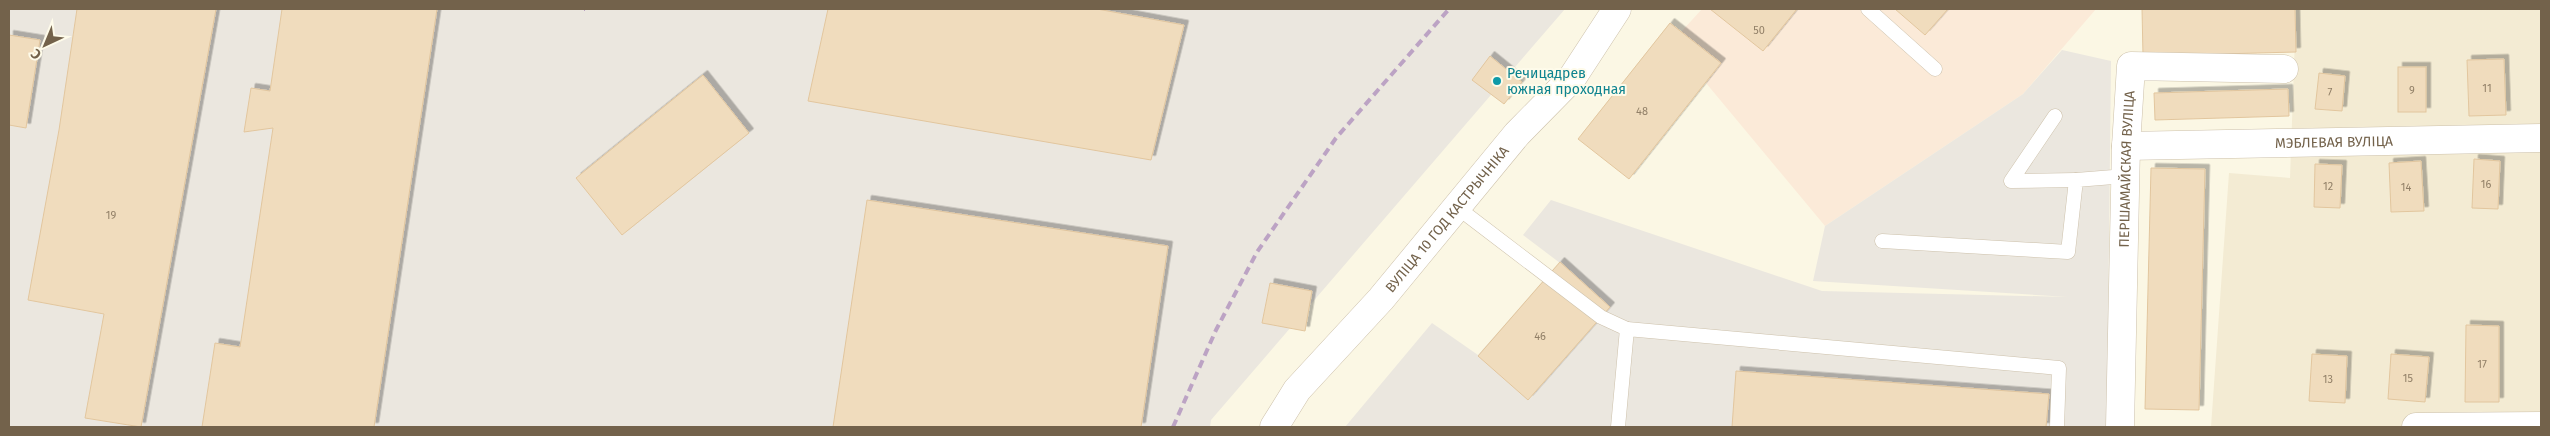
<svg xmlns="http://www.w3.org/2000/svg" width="2550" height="436" font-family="'Fira Sans',sans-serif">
	<defs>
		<filter id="shadow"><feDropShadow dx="4.5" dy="-4.5" stdDeviation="0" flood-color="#0004"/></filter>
	</defs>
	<rect width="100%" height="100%" fill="#fbf7e4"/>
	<!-- residential -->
	<path fill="#f3ebd3" d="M2296 9H2541V427H2211L2229 173 2290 178Z"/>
	<!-- commercial -->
	<path fill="#fbead8" d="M1702 9H2096L2023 94 1825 226 1706 83 1721 63 1681 32Z"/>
	<!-- industrial -->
	<g fill="#ebe7df">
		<path d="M9 9H1565L1211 420 1210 427H9Z"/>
		<path d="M2062 50 2111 61 2107 427H1345L1432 323 1478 355 1560 263 1523 235 1551 200 1822 291 2068 297 1813 281 1825 226 2023 94Z"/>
	</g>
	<!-- building -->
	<g fill="#f0dcbd" stroke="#e2c69e" filter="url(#shadow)">
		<path d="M77 9H216L141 427 85 418 104 314 28 300 59 130Z"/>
		<path d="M282 9H437L374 427H202L215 343 240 347 273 128 244 132 251 88 270 91Z"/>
		<path d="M828 9H1097L1184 25 1151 160 808 101Z"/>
		<path d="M1710 9H1797L1763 51Z"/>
		<path d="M1895 9H1948L1925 35Z"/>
		<path d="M2142 9H2295L2296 52 2143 56Z"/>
		<path d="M1670 23 1721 63 1629 179 1578 139Z"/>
		<path d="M9 35 40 40 26 128 9 125Z"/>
		<path d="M1490 56 1522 82 1504 104 1472 80Z"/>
		<path d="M2504 59 2506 115 2469 116 2467 60Z"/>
		<rect x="2398" y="67" width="28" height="45"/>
		<path d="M2319 73 2345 76 2342 111 2315 109Z"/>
		<path d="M703 75 749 133 622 235 576 178Z"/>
		<path d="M2288 89 2289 116 2155 120 2154 93Z"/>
		<path d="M2474 159 2500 161 2498 209 2472 208Z"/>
		<path d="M2421 161 2424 211 2391 212 2389 163Z"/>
		<path d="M2315 164 2342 165 2340 208 2314 207Z"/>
		<path d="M2151 168 2205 169 2199 410 2145 409Z"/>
		<path d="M867 200 1168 246 1141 427H833Z"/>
		<path d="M1560 262 1610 307 1528 400 1478 356Z"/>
		<path d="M1270 283 1312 291 1305 331 1262 323Z"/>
		<path d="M2466 325 2499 326V402H2465Z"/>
		<path d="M2312 354 2347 356 2345 403 2309 401Z"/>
		<path d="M2391 354 2429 357 2425 402 2388 399Z"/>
		<path d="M1736 371 2049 394 2046 427H1732Z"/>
	</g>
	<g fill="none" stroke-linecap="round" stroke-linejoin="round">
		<!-- service casing -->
		<g stroke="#cdc1ab" stroke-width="15">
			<g id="service">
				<path d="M1868 9 1935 69"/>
				<path d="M2055 116 2011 181 2076 180"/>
				<path d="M1458 208 1601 317 1627 329"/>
				<path d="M1882 241 2068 252 2076 180 2126 176"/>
				<path d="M1618 427 1627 329 2059 368 2057 427"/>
			</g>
		</g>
		<!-- minor casing -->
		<g stroke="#cdc1ab" stroke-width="29">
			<g id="minor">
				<path id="s1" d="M2126 146 2541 138"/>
				<path id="s2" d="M2120 427 2126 146 2131 66 2284 69"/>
				<path d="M2416 427 2541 426"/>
			</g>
		</g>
		<!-- tertiary casing -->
		<g stroke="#cdc1ab" stroke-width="29">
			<g id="tertiary">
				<path id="s3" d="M1274 427 1297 390 1381 299 1517 134 1572 78 1617 9"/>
			</g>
		</g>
		<!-- service -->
		<use href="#service" stroke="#fff" stroke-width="14"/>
		<!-- minor -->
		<use href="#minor" stroke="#fff" stroke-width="28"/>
		<!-- tertiary -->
		<use href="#tertiary" stroke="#fff" stroke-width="28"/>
		<!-- rail -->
		<g stroke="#bca3c4" stroke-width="4" stroke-dasharray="8 5" stroke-linecap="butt">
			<path d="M584 9H585"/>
			<path d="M1173 427 1216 330 1257 252 1336 138 1449 9"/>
		</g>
	</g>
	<!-- markers -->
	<circle fill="#0f9aa8" stroke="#fefbea" stroke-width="2" cx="1497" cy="81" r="5"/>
	<g text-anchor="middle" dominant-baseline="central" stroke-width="4" stroke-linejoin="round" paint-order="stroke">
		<!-- number labels -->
		<g font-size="11" fill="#928068">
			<text x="1759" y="30">50</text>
			<text x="2487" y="88">11</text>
			<text x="2412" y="90">9</text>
			<text x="2330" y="92">7</text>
			<text x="1642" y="111">48</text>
			<text x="2486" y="184">16</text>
			<text x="2328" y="186">12</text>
			<text x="2406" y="187">14</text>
			<text x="111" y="215">19</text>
			<text x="1540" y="336">46</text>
			<text x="2482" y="364">17</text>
			<text x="2408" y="378">15</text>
			<text x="2328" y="379">13</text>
		</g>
		<!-- culture labels -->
		<g font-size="14" fill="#0d838f" stroke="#fefbea" text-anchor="start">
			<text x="1507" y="73">Речицадрев<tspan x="1507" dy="16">южная проходная</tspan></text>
		</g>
		<!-- street labels -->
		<g font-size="14" fill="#73624b" stroke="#fefbea">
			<text stroke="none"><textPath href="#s1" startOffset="208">МЭБЛЕВАЯ ВУЛІЦА</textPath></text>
			<text stroke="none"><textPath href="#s2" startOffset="258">ПЕРШАМАЙСКАЯ ВУЛІЦА</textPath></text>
			<text stroke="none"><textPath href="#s3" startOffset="271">ВУЛІЦА 10 ГОД КАСТРЫЧНІКА</textPath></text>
		</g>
	</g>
	<!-- border -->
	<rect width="2550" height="436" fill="none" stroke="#73624b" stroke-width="20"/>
	<!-- north arrow -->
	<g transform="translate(45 45) rotate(224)" stroke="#fefbea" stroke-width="4" paint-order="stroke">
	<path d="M0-4L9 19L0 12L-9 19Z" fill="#73624b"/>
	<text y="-8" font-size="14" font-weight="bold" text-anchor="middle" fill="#73624b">С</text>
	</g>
</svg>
